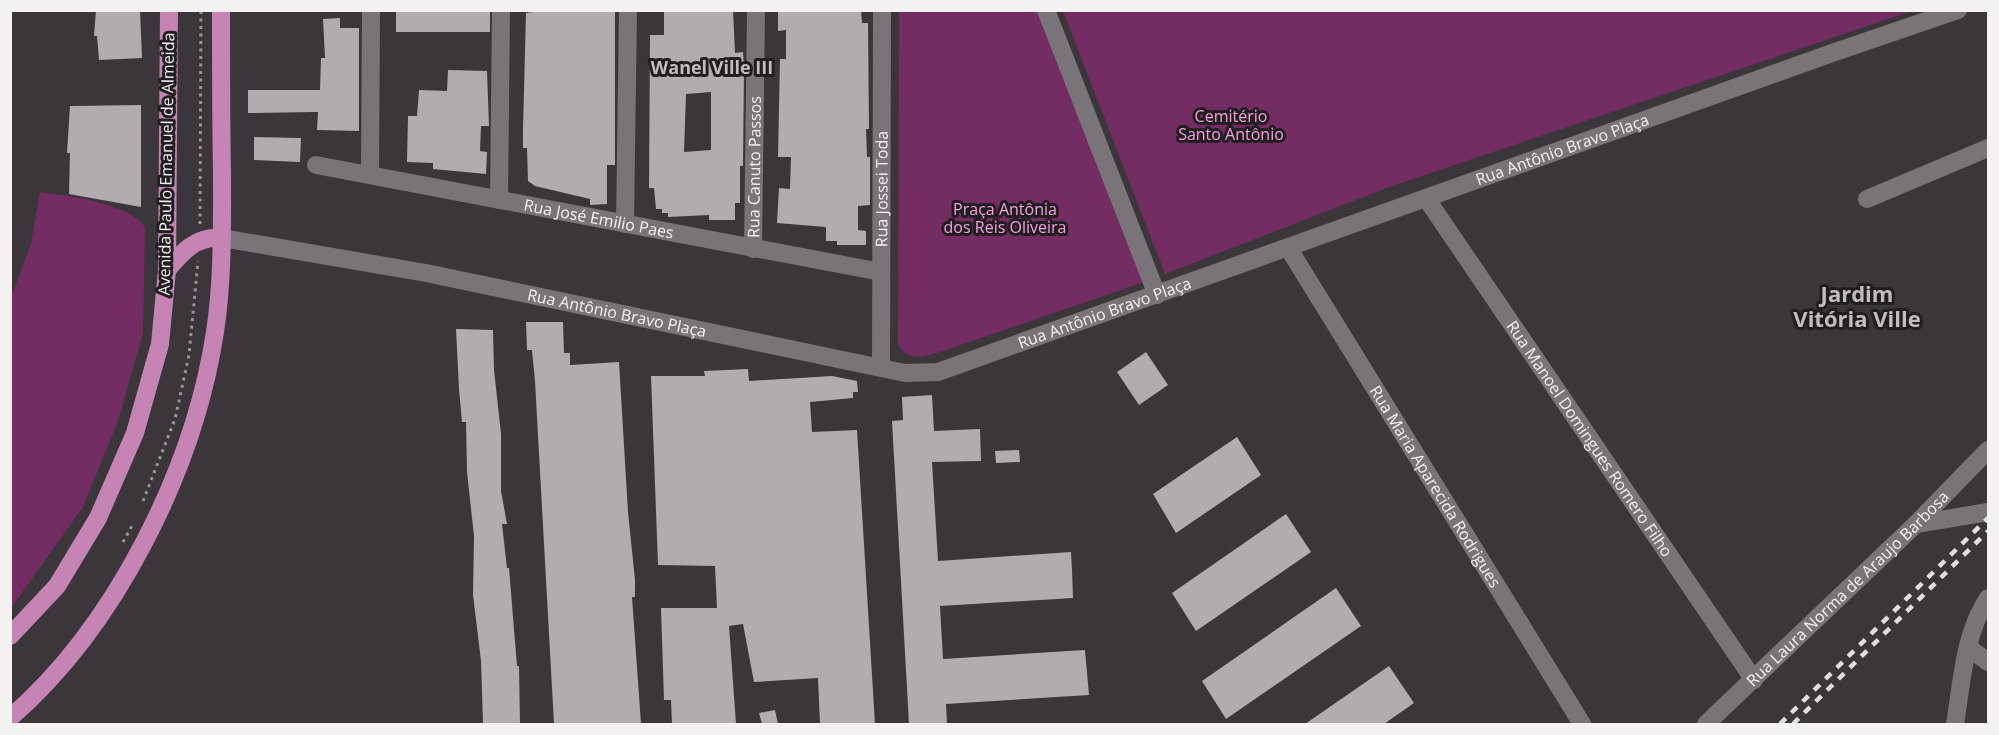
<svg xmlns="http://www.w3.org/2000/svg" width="1999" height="735" font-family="'Open Sans',sans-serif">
	<rect width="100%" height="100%" fill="#3b3639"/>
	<!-- green -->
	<g fill="#732d62">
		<path d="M899 11H1038L1144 282 937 353C921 357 909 361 898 345Z"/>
		<path d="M1063 11H1912L1392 186 1165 274Z"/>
		<path d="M40 192C69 196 128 203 145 227L143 333 118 421 83 507 11 608V297L31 244Z"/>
	</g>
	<!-- building -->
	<g fill="#b2acb0" fill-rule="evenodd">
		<path d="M96 10H140L142 58 99 60 97 36H94Z"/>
		<rect x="396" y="10" width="94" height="22"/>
		<path d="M548 10H615V165H607V204L590 205V199L535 186 528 181 527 148H523V129L526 13Z"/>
		<path d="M664 10H733L735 53 743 52 744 67 743 166H740V203H735V220H709V215L668 217V213H662V209H656L654 188H649L650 35H664ZM711 92V150L684 152 686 94Z"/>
		<path d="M778 10H861L862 23H868L869 129H866L867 157H870V205L858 206V230L866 231V245H837V241H826V227L777 223 779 188 790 189 791 157H778L780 59H786V30L778 31Z"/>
		<path d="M340 18V28H359V131L317 130 318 112H314L248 113V90H320L321 58H325L323 19Z"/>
		<path d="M448 70 487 71 489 126H481L480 151 487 152 486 174 433 169V163L407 162 408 116H417L419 90 447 91Z"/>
		<path d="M141 105V207L69 194 70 153H67L70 106Z"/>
		<path d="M254 137 301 138 300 162 254 160Z"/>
		<path d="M526 322H563L564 353H570V365L619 362 628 512 635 580V597H632L641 724H554L535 381 532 350H527Z"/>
		<path d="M456 329 493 330 494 370 501 434V491L507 524H502L507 568H509L517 666H519L520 724H483L481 661 473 595 474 536 467 472 466 422H462L459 389Z"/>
		<path d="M1146 352 1168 385 1139 405 1117 372Z"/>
		<path d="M748 369 749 381 832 376 857 381 858 392H853V398L810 402 812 432 857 430 875 724H820L818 678 754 682 743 624 729 626 736 724H672L671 700H664L661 608H717L715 566 658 565 651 376H705L704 371Z"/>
		<path d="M932 395 934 431 980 429 981 461 932 462 938 561 1071 552 1072 570 1073 598 940 606 943 659 1085 650 1089 695 946 704 947 724H909L892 421 903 420 902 397Z"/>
		<path d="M1237 437 1261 475 1176 533 1153 494Z"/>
		<path d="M1019 450 1020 462 996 463 995 451Z"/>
		<path d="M1286 514 1311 552 1196 631 1172 593Z"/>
		<path d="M1336 588 1361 626 1226 719 1202 681Z"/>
		<path d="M1389 666 1414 703 1384 724H1305Z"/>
		<path d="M775 710 778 724H762L759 713Z"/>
	</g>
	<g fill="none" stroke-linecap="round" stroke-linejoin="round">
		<!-- path -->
		<g stroke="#999598" stroke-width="3" stroke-dasharray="3 4.5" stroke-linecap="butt">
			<path d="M200 224 201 10"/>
			<path d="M143 501 175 419 189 355 198 261"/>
			<path d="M123 542 133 524"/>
		</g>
		<!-- minor -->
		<g stroke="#797478" stroke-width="18">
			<path d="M1046 10 1157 295"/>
			<path id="s1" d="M316 165 881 272"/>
			<path d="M370 175 371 10"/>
			<path id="s2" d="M1426 198 1754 680"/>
			<path d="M1867 199 1988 148"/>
			<path d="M499 200 501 10"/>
			<path d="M625 224 628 10"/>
			<path id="s3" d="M222 238 426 273 905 373 938 372 1835 52 1958 10"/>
			<path id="s4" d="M753 249 756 10"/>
			<path id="s5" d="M1289 249 1582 724"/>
			<path id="s6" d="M881 367 882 10"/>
			<path d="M1916 524 1988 512"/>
			<path d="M1968 647 1988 662"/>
			<path id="s7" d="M1706 724 1916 524 1988 450"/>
			<path d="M1955 724C1962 682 1964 634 1988 598"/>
		</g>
		<!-- major -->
		<g stroke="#c584b3" stroke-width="18">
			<path d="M167 270C183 251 196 236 222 238"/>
			<path d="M10 636 57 586 98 518 135 433 160 344 167 270 169 10"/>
			<path d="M10 718C116 626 194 469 215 332 223 280 222 226 222 174 221 119 221 65 221 10"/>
		</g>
		<!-- rail -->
		<g stroke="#e1dee0" stroke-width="4.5" stroke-dasharray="8 8" stroke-linecap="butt">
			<path d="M1780 724 1988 518"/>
			<path d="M1793 724 1988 531"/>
		</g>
	</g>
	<g text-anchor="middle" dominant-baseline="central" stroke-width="6" stroke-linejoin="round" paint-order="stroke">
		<!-- park labels -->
		<g font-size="16" fill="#f6a0de" stroke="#201e20">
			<text x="1231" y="116">Cemitério<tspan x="1231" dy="18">Santo Antônio</tspan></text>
			<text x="1005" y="209">Praça Antônia<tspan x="1005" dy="18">dos Reis Oliveira</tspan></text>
		</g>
		<!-- street labels -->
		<g font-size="16" fill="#f4f1f3" stroke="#201e20">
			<text stroke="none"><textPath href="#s3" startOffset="1392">Rua Antônio Bravo Plaça</textPath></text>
			<text transform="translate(166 164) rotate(-89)">Avenida Paulo Emanuel de Almeida</text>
			<text stroke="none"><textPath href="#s4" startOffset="82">Rua Canuto Passos</textPath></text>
			<text stroke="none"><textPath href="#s6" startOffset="178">Rua Jossei Toda</textPath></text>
			<text stroke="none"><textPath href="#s1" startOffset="288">Rua José Emilio Paes</textPath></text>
			<text stroke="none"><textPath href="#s3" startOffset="402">Rua Antônio Bravo Plaça</textPath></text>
			<text stroke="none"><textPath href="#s3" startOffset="906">Rua Antônio Bravo Plaça</textPath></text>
			<text stroke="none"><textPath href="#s2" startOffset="291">Rua Manoel Domingues Romero Filho</textPath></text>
			<text stroke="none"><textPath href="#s5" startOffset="279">Rua Maria Aparecida Rodrigues</textPath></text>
			<text stroke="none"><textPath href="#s7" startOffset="196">Rua Laura Norma de Araujo Barbosa</textPath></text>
		</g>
		<!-- neighbourhood labels -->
		<g font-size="18" font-weight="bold" fill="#c3bdc1" stroke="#201e20">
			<text x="712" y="67">Wanel Ville III</text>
		</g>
		<!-- district labels -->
		<g font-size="22" font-weight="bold" fill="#c3bdc1" stroke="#201e20">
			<text x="1857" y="293">Jardim<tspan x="1857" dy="25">Vitória Ville</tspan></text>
		</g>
	</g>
	<!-- border -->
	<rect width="1999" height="735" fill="none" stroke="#f4f1f3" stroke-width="24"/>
</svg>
